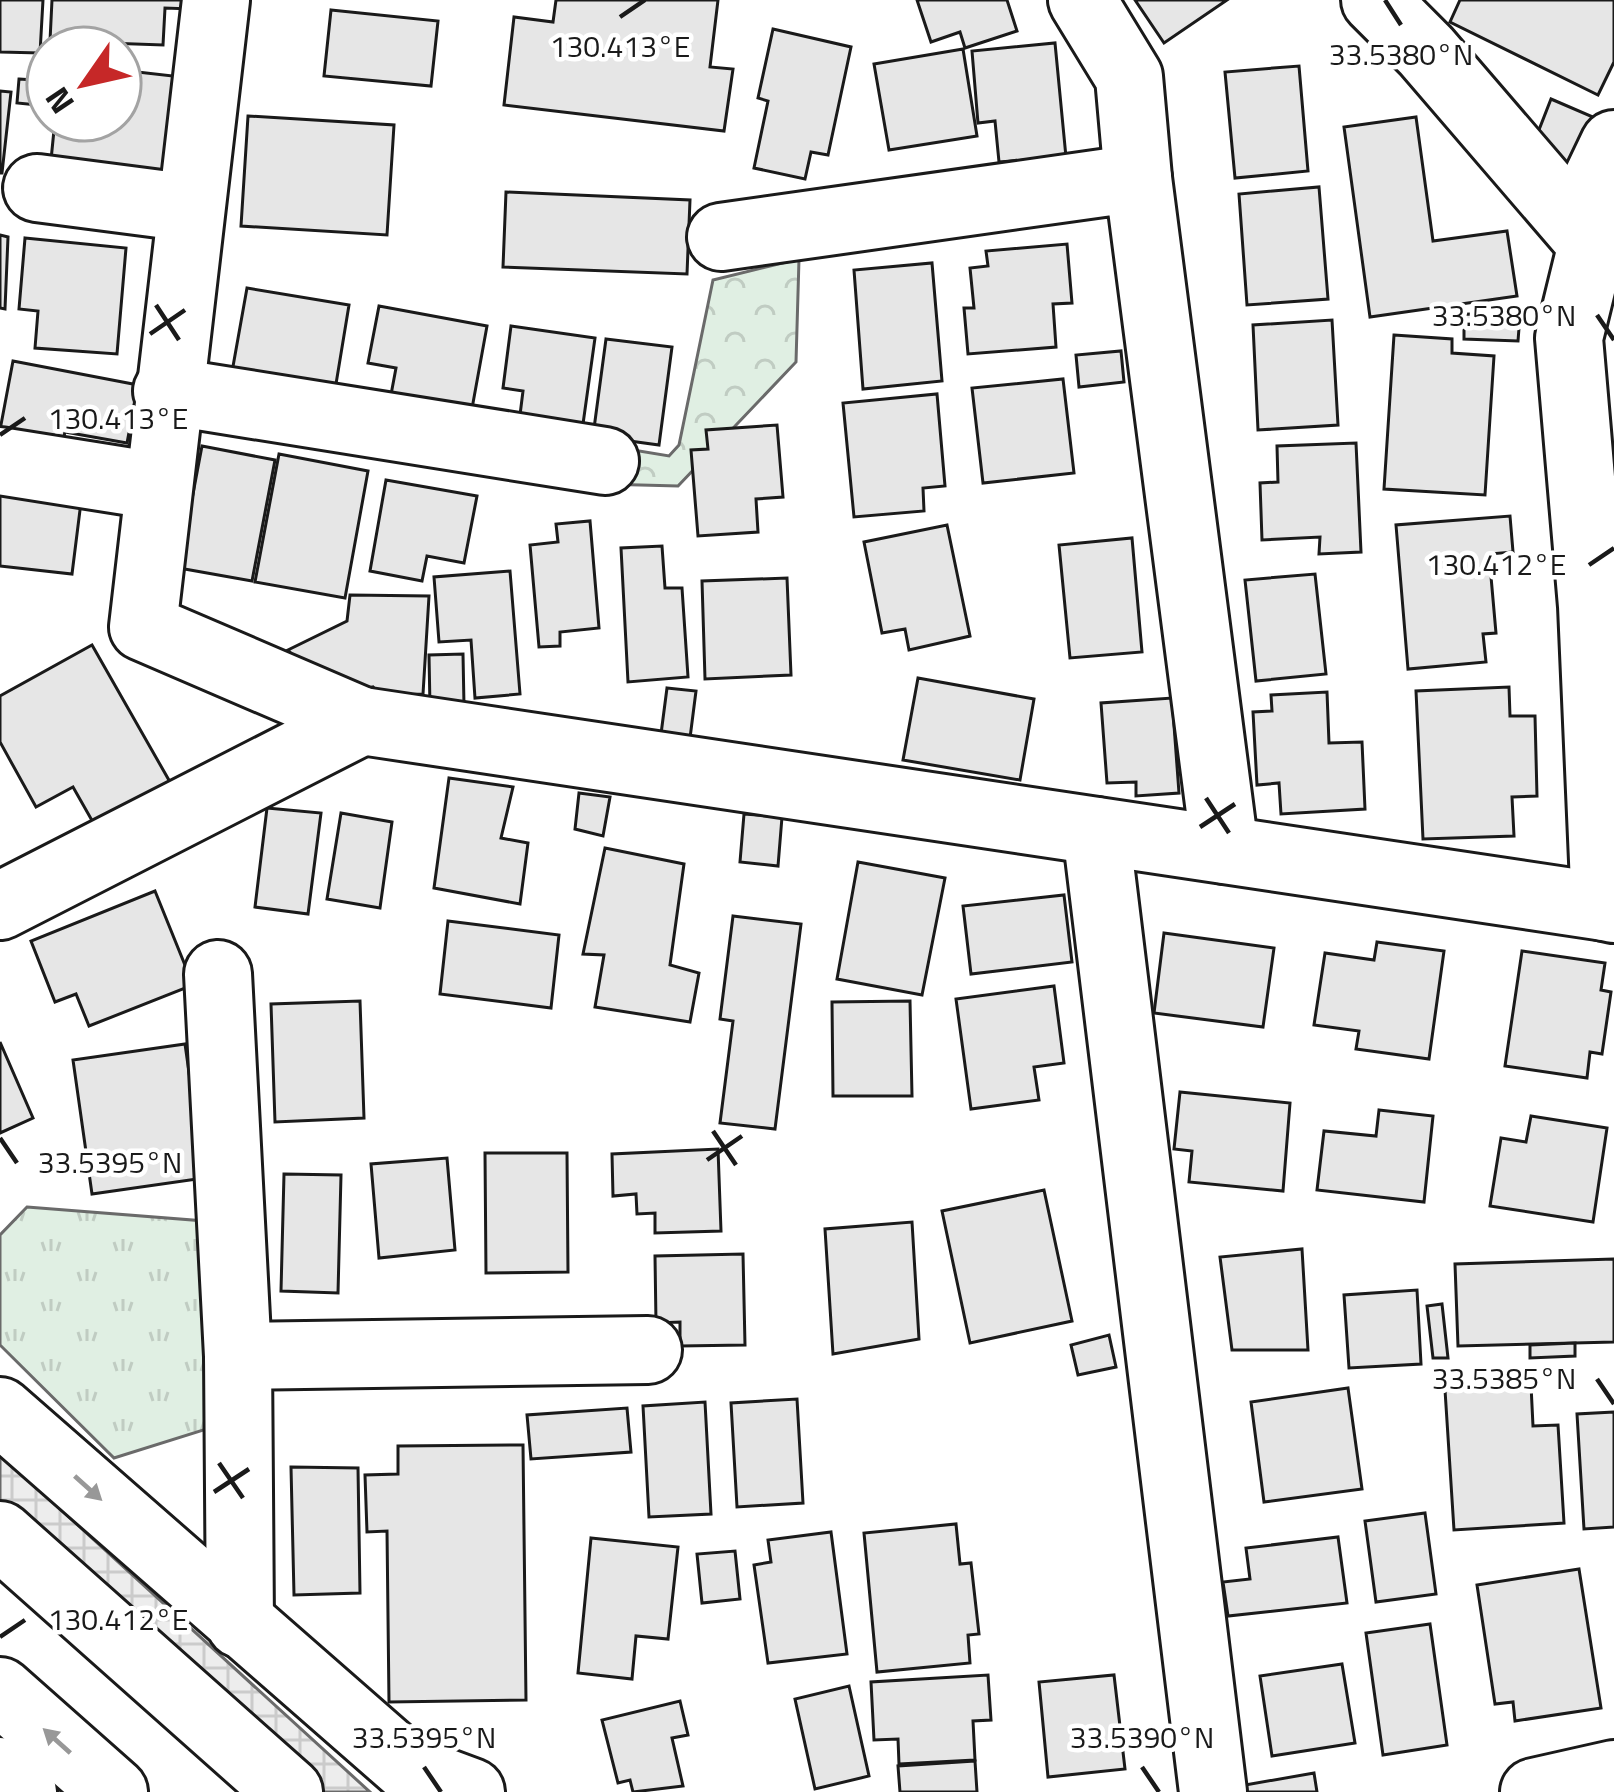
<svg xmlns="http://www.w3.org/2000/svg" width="1614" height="1792" font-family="'Titillium Web',sans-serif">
	<defs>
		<pattern id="grass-tufts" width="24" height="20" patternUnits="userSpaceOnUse" patternTransform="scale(3)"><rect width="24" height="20" fill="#e0efe3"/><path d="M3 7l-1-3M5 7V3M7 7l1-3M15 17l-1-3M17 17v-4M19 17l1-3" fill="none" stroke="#c0ccc2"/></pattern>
		<pattern id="forest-crowns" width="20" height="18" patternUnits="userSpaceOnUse" patternTransform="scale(3)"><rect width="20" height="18" fill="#e0efe3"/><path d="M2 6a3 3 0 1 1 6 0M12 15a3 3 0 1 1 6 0" fill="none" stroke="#c0ccc2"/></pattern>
		<pattern id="plaza-grid" width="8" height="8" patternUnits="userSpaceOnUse" patternTransform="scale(3)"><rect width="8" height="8" fill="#ededed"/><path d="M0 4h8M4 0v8" fill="none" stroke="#cbcbcb"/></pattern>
	</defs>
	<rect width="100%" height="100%" fill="#fff"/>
	<!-- grass -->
	<path fill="url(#grass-tufts)" stroke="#6a6a6a" stroke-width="3" d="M27 1207 217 1222 210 1428 114 1458 0 1345V1235Z"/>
	<!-- forest -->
	<path fill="url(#forest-crowns)" stroke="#6a6a6a" stroke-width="3" d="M799 259 796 362 678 486 603 484 609 446 669 456 679 445 713 280Z"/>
	<!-- plaza -->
	<path fill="url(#plaza-grid)" stroke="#6a6a6a" stroke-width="3" d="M0 1454 370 1792H306L0 1517Z"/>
	<!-- building -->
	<g fill="#e6e6e6" stroke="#1a1a1a" stroke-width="3">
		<path d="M0 0H43L40 53 0 52Z"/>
		<path d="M52 0H192L191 9 165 8 163 45 50 41Z"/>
		<path d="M556 0H718L710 67 733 69 724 131 504 105 514 17 553 22Z"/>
		<path d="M917 0H1007L1017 31 965 48 960 32 931 42Z"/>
		<path d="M1135 0H1227L1164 43Z"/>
		<path d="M1460 0H1614V62L1598 95 1450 22Z"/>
		<path d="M331 10 438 21 431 86 324 76Z"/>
		<path d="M773 29 851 47 828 155 811 152 805 179 754 168 768 101 758 98Z"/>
		<path d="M1055 43 1066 157 999 162 995 121 978 123 972 51Z"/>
		<path d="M963 49 977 136 889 150 874 64Z"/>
		<path d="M1299 66 1308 171 1235 178 1225 72Z"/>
		<path d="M120 70 173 76 164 181 50 170 55 120H120Z"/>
		<path d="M19 79 48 81V106L17 103Z"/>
		<path d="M0 91 11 92 2 173H0Z"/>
		<path d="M1551 99 1593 117 1574 164 1555 170 1537 135Z"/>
		<path d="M248 116 394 125 387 235 241 226Z"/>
		<path d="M1416 117 1433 241 1507 231 1517 296 1370 317 1344 127Z"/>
		<path d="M1319 187 1328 299 1247 305 1239 194Z"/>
		<path d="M506 192 690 200 687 274 503 267Z"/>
		<path d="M0 235 8 237 5 309 0 308Z"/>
		<path d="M25 238 126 248 117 354 35 348 38 311 19 309Z"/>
		<path d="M1067 244 1072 303 1053 304 1056 347 968 354 964 308H974L970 268 988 266 986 251Z"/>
		<path d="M932 263 942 381 863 389 854 270Z"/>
		<path d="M247 288 349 305 335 390 232 372Z"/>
		<path d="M379 306 487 326 471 414 390 400 396 368 368 363Z"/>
		<path d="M1464 314 1520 315 1518 341 1464 339Z"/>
		<path d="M1332 320 1338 425 1258 430 1253 325Z"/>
		<path d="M511 326 595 338 583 424 520 415 523 391 503 388Z"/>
		<path d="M1394 335 1452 339V353L1494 356 1485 495 1384 489Z"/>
		<path d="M606 339 672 347 659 445 593 436Z"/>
		<path d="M1121 351 1124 382 1079 387 1076 355Z"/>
		<path d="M13 361 138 385 127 443 65 432 60 453 0 430Z"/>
		<path d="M1063 379 1074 473 983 483 972 388Z"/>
		<path d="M937 394 945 486 923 488 924 511 854 517 843 403Z"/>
		<path d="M777 425 783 497 756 499 758 532 698 536 691 450 708 449 706 430Z"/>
		<path d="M1356 443 1361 552 1319 554 1320 537 1262 540 1260 483 1278 482 1277 446Z"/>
		<path d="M202 446 275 460 252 581 179 568Z"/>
		<path d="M279 454 368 471 345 598 255 582Z"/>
		<path d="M386 480 477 496 464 563 427 556 422 581 370 571Z"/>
		<path d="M0 493 81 502 72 574 0 566Z"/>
		<path d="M1510 516 1513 552 1489 554 1496 633 1483 634 1486 662 1408 669 1396 525Z"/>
		<path d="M590 521 599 628 560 632V646L539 647 530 545 558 542 556 524Z"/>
		<path d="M947 525 970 636 909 650 905 629 882 633 864 542Z"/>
		<path d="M1132 538 1142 652 1070 658 1059 545Z"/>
		<path d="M662 546 665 588H682L688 677 628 682 621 548Z"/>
		<path d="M510 571 520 694 475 698 471 640 439 642 434 577Z"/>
		<path d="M1315 574 1326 674 1256 681 1245 580Z"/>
		<path d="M787 578 791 675 705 679 702 581Z"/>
		<path d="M350 595 429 596 423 694 381 696 373 687 326 696 288 650 347 621Z"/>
		<path d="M92 645 170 782 94 824 73 787 36 807 0 742V696Z"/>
		<path d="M463 654 464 706 430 707 429 655Z"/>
		<path d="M918 678 1034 699 1020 780 903 760Z"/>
		<path d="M1509 687 1510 716H1535L1537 796 1512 797 1514 836 1423 839 1416 691Z"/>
		<path d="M667 688 696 691 690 738 661 734Z"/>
		<path d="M1327 692 1329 743 1362 742 1365 809 1281 814 1279 783 1257 785 1253 712 1272 711 1271 695Z"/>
		<path d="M1172 698 1179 793 1136 796V782L1107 783 1101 703Z"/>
		<path d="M449 778 513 787 501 838 528 843 520 904 434 888Z"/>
		<path d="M579 793 610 797 603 836 575 829Z"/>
		<path d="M267 808 321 813 308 914 255 907Z"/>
		<path d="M341 813 392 822 380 908 327 899Z"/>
		<path d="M744 814 782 817 778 866 740 862Z"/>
		<path d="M605 848 684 864 670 965 699 973 690 1022 595 1007 604 955 583 954Z"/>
		<path d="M858 862 945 878 922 995 837 979Z"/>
		<path d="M155 891 193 985 89 1026 76 994 55 1002 31 941Z"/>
		<path d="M1064 895 1072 962 971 974 963 906Z"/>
		<path d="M733 916 801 924 775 1129 720 1123 733 1021 720 1019Z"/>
		<path d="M448 921 559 935 551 1008 440 994Z"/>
		<path d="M1164 933 1274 948 1263 1027 1154 1013Z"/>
		<path d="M1377 942 1444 951 1429 1059 1356 1049 1359 1031 1314 1025 1325 953 1374 960Z"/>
		<path d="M1522 951 1605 963 1601 990 1611 992 1602 1054 1590 1052 1587 1078 1505 1066Z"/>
		<path d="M1054 986 1064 1063 1034 1067 1039 1100 971 1109 956 999Z"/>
		<path d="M360 1001 364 1118 275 1122 271 1004Z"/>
		<path d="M910 1001 912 1096H833L832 1002Z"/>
		<path d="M0 1042 33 1118 0 1133Z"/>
		<path d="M185 1044 204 1178 92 1194 73 1060Z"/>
		<path d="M1180 1092 1290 1103 1283 1191 1189 1182 1192 1151 1174 1149Z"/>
		<path d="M1379 1110 1433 1116 1424 1202 1317 1190 1324 1131 1376 1136Z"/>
		<path d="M1531 1116 1607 1128 1593 1222 1490 1206 1501 1138 1526 1142Z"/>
		<path d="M718 1149 721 1231 655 1233V1213L637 1214 636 1194 613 1196 612 1154Z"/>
		<path d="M485 1153H567L568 1272 486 1273Z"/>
		<path d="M447 1158 455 1250 379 1258 371 1164Z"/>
		<path d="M284 1174 341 1175 338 1293 281 1291Z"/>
		<path d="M1044 1190 1072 1321 970 1343 942 1211Z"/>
		<path d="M912 1222 919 1339 833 1354 825 1229Z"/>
		<path d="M1302 1249 1308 1350H1232L1220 1257Z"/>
		<path d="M743 1254 745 1345 680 1346V1322L656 1323 655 1256Z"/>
		<path d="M1614 1259V1342L1458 1346 1455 1264Z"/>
		<path d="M1417 1290 1421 1364 1349 1368 1344 1295Z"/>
		<path d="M1442 1304 1448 1358H1433L1427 1306Z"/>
		<path d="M1109 1335 1116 1367 1078 1375 1071 1345Z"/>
		<path d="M1575 1343V1356L1530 1358V1345Z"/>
		<path d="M1531 1385 1533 1426 1558 1425 1564 1523 1454 1530 1445 1390Z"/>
		<path d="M1348 1388 1362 1489 1264 1502 1251 1402Z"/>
		<path d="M797 1399 803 1503 737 1507 731 1403Z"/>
		<path d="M705 1402 711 1514 649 1517 643 1406Z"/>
		<path d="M627 1408 631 1452 531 1459 527 1415Z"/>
		<path d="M1614 1412V1527L1584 1529 1577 1414Z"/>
		<path d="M523 1445 526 1700 389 1702 387 1531 367 1532 365 1475 398 1474V1446Z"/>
		<path d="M291 1467 358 1468 360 1593 294 1595Z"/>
		<path d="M1425 1513 1436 1594 1376 1602 1365 1521Z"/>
		<path d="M956 1524 960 1564 971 1563 979 1634 968 1635 970 1663 877 1672 864 1533Z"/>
		<path d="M831 1532 847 1654 768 1663 754 1565 771 1562 768 1540Z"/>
		<path d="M1338 1537 1347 1603 1228 1616 1223 1582 1250 1579 1246 1548Z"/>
		<path d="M591 1538 678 1547 668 1639 636 1636 632 1679 578 1673Z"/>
		<path d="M735 1551 740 1599 702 1603 697 1554Z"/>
		<path d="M1579 1569 1601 1708 1515 1721 1513 1702 1495 1704 1477 1585Z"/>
		<path d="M1430 1624 1447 1745 1383 1755 1366 1633Z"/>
		<path d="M1342 1664 1355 1743 1272 1756 1260 1676Z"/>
		<path d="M988 1675 991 1720 973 1721 975 1760 899 1764 898 1739 874 1740 871 1682Z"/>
		<path d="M1114 1675 1125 1769 1048 1777 1039 1682Z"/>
		<path d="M849 1686 869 1776 815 1789 795 1699Z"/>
		<path d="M680 1701 688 1735 672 1738 683 1786 633 1792 630 1780 618 1783 602 1720Z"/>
		<path d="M975 1761 977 1792H900L898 1766Z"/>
		<path d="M1314 1773 1317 1792H1235L1234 1787Z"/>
	</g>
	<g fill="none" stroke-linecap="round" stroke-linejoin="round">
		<!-- minor casing -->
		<g stroke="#1a1a1a" stroke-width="72">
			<g id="minor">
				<path d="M1082 0 1129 77 1138 178"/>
				<path d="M1375 0 1426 51 1604 258"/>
				<path d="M1614 144 1592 190V244L1569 338 1592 606 1605 907 1614 909"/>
				<path d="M37 188 191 208"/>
				<path d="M721 237 1138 178 1225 850"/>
				<path d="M167 391 605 461"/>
				<path d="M0 461 157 486"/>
				<path d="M362 721 1605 907"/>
				<path d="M1096 831 1213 1792"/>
				<path d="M0 906 362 721 143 627 216 0"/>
				<path d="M218 974 238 1356"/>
				<path d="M0 1411 409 1769 471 1792"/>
				<path d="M240 1624 238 1356 648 1350"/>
				<path d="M1534 1792 1614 1774"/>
			</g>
		</g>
		<!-- highway casing -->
		<g stroke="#1a1a1a" stroke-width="72">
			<g id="highway">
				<path d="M0 1535 289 1792"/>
				<path d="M0 1691 114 1792"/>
				<path d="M0 1771 23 1792"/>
			</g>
		</g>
		<!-- minor -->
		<use href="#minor" stroke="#fff" stroke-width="66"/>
		<!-- highway -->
		<use href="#highway" stroke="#fff" stroke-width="66"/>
	</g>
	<!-- one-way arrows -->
	<defs><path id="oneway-solid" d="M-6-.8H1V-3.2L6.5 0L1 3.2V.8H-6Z" transform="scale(3)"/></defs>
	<g fill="#989898">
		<use href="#oneway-solid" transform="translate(88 1488) rotate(42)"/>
		<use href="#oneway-solid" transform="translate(57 1741) rotate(-138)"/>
	</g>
	<!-- ticks -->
	<path fill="none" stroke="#1a1a1a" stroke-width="4.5" d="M1385 0 1401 25M620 17 645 0M156 305 179 340M1597 315 1614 340M150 334 185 310M0 435 25 418M1589 565 1614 548M1206 798 1229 833M1200 827 1235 804M713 1131 736 1165M0 1138 17 1163M707 1160 742 1136M1597 1379 1614 1404M219 1463 243 1498M214 1492 249 1469M0 1637 25 1620M424 1767 441 1792M1142 1767 1159 1792"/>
	<g font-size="30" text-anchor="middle" fill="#1a1a1a" stroke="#fff" stroke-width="9" stroke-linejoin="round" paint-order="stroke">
		<text x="620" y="57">130.413°E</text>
		<text x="1401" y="65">33.5380°N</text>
		<text x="1504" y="326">33.5380°N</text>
		<text x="118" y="429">130.413°E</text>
		<text x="1496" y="575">130.412°E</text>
		<text x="110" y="1173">33.5395°N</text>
		<text x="1504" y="1389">33.5385°N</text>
		<text x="118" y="1630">130.412°E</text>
		<text x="424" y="1748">33.5395°N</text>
		<text x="1142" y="1748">33.5390°N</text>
	</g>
	<!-- north arrow -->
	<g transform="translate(84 84) rotate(236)"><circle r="57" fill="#ffffff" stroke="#a3a3a3" stroke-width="3"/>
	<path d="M0-9L21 45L0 30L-21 45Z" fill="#c62828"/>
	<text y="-18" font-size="33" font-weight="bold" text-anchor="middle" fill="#1a1a1a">N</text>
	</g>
</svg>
